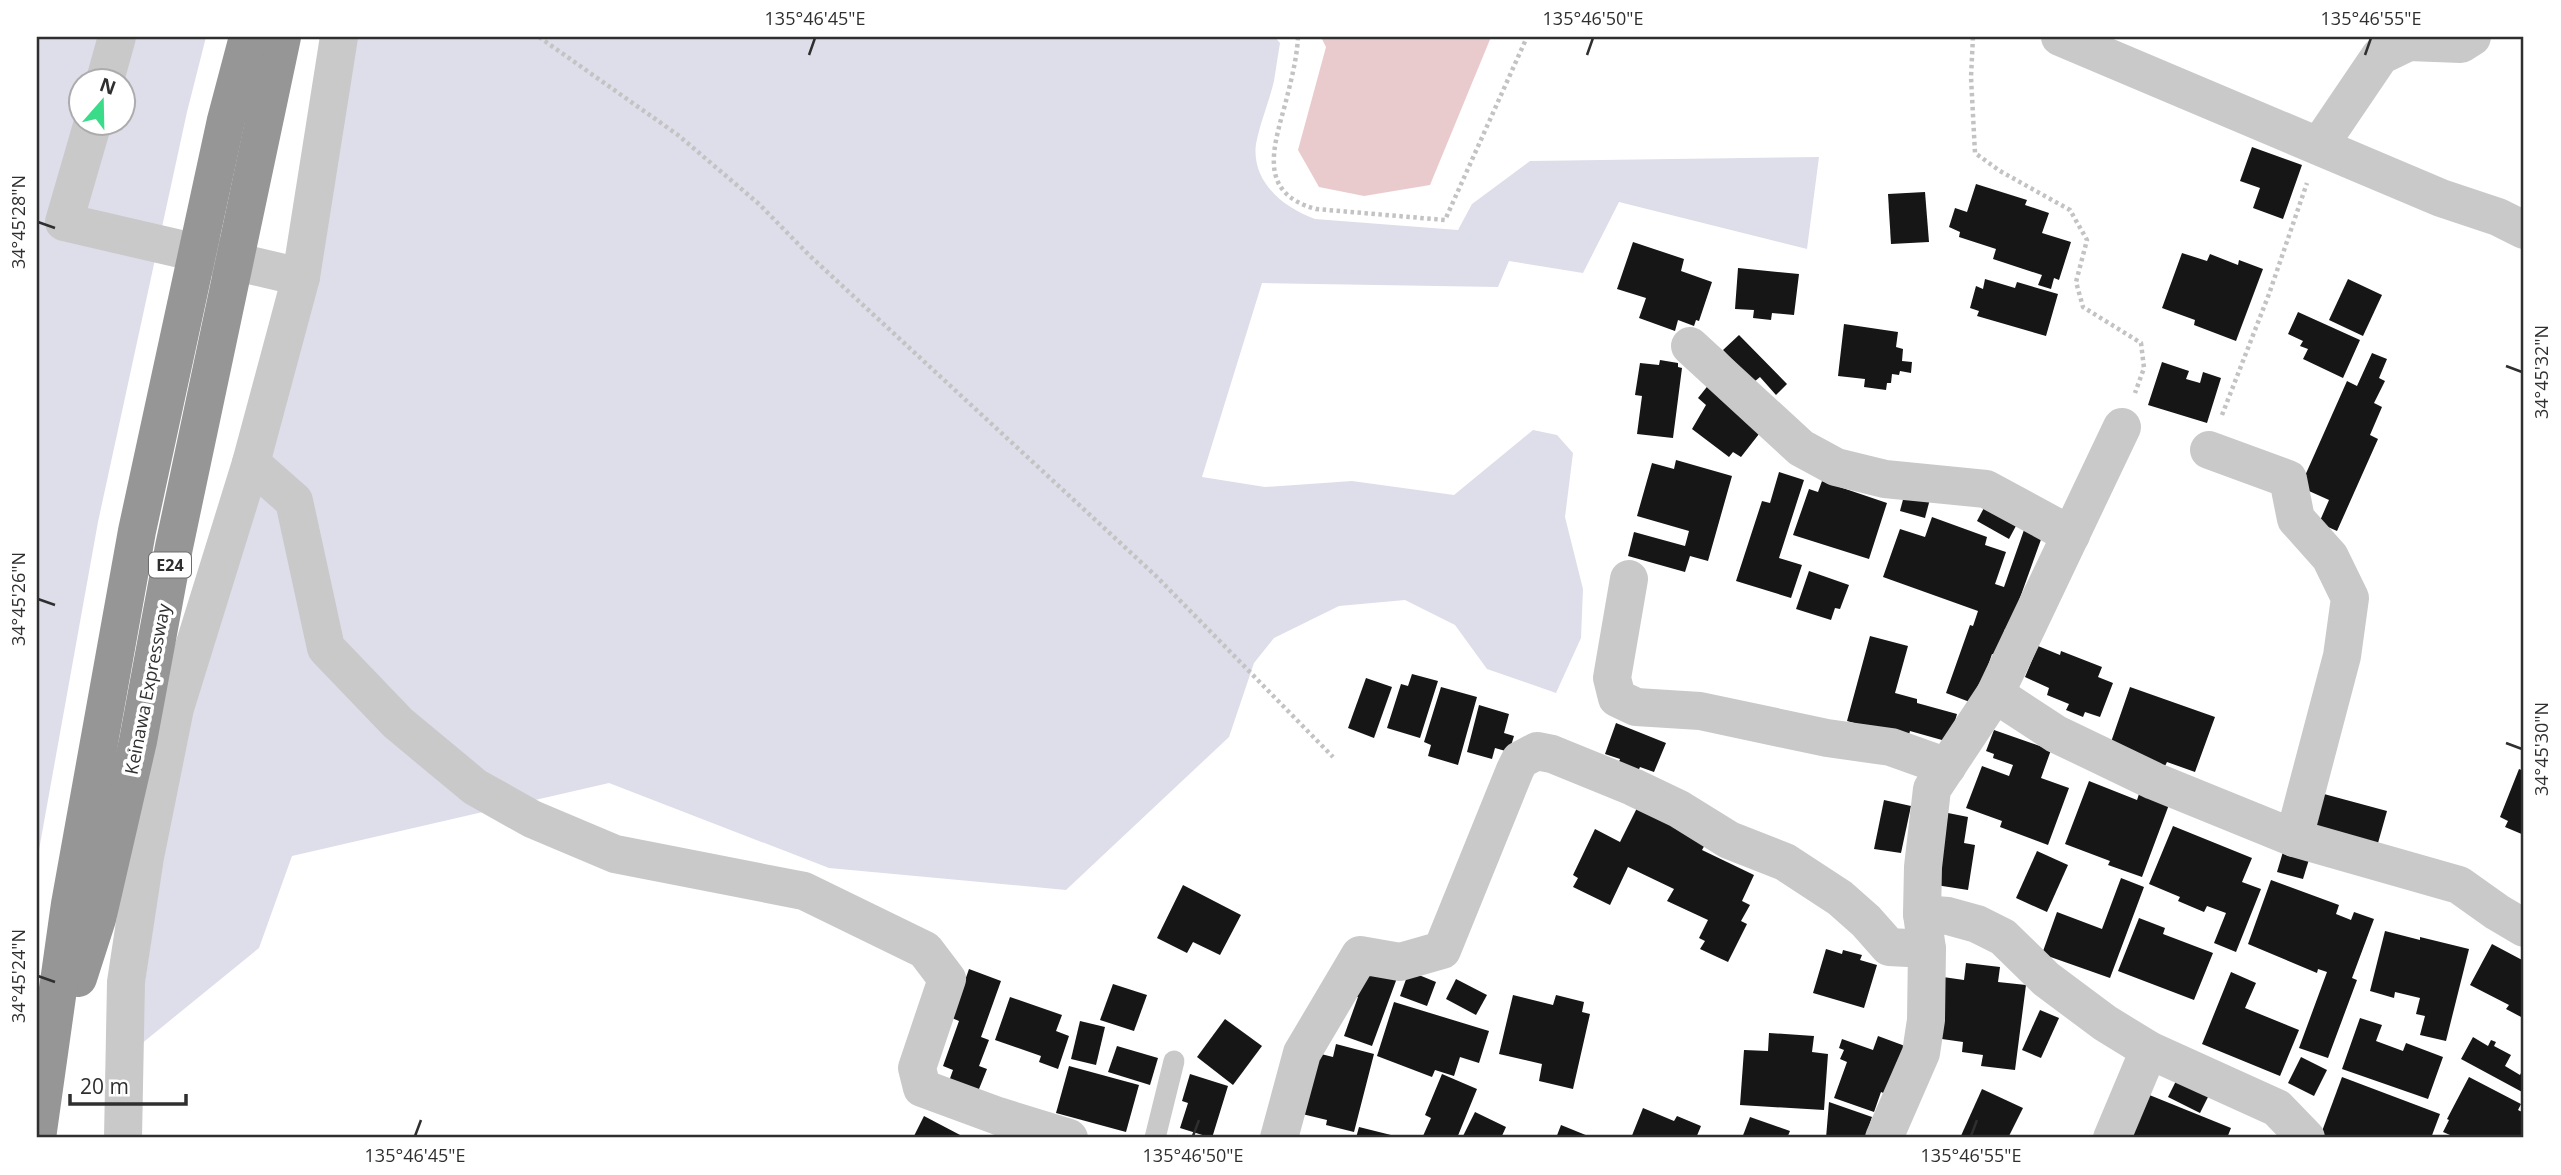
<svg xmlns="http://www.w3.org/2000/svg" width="2561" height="1175" font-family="'Open Sans',sans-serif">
	<rect width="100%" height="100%" fill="#fff"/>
	<!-- green -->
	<g fill="#dedeeb" fill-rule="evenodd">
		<path d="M37 37H206L187 112 98 522 37 861ZM80 80H122V122H80Z"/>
		<path d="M356 37H1275L1280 43C1278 55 1276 68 1274 81 1269 102 1260 123 1256 144 1251 182 1284 208 1315 219L1458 230 1472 204 1530 161 1819 157 1807 249 1619 202 1583 273 1509 261 1498 287 1262 283 1202 477 1265 487 1352 481 1454 495 1533 430 1557 435 1573 453 1565 517 1583 589 1581 638 1556 693 1487 669 1455 625 1405 600 1339 606 1274 638 1254 663 1229 737 1066 890 829 868 609 783 292 856 259 948 135 1049 163 860 191 713Z"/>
	</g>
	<!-- water -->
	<path fill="#eacbcd" d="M1321 37H1491L1430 185 1364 196 1319 187 1298 150 1326 47Z"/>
	<!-- building -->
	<g fill="#161616">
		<path d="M2252 147 2302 165 2283 219 2253 208 2260 188 2240 181Z"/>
		<path d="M1976 184 2027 200 2025 205 2049 213 2042 233 2071 242 2059 280 2054 278 2051 289 2038 285 2042 275 1993 259 1996 249 1959 237 1960 232 1949 227 1955 208 1967 212Z"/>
		<path d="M1925 192 1929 242 1891 244 1888 194Z"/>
		<path d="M1633 242 1684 259 1681 271 1712 282 1699 321 1696 320 1694 326 1678 320 1675 331 1639 318 1646 298 1617 289Z"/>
		<path d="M2182 253 2207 261 2210 254 2238 265 2239 260 2263 269 2236 341 2194 325 2195 320 2162 308Z"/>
		<path d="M1738 268 1799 274 1794 315 1772 313 1771 320 1753 318 1754 310 1735 309Z"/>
		<path d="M1985 279 2015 288 2017 282 2058 294 2046 336 1977 316 1979 311 1970 308 1976 286 1983 289Z"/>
		<path d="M2348 279 2382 295 2363 336 2329 320Z"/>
		<path d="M2298 312 2360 340 2343 378 2303 359 2308 349 2300 346 2303 341 2288 334Z"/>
		<path d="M1844 324 1898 332 1896 347 1903 349 1902 361 1912 362 1911 373 1900 371 1899 375 1892 374 1891 383H1887L1886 390 1864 387 1865 379 1838 376Z"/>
		<path d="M1739 335 1787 384 1776 395 1760 377 1754 382 1723 350Z"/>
		<path d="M2372 353 2387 359 2379 378 2385 381 2374 403 2382 407 2370 435 2378 439 2337 531 2319 523 2329 500 2300 487 2347 381 2357 386Z"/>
		<path d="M1660 360 1678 363V367L1682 368 1673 438 1637 434 1642 396 1635 395 1640 363 1659 365Z"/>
		<path d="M2162 362 2189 371 2186 379 2200 383 2203 372 2221 378 2207 423 2148 405Z"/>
		<path d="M1710 383 1759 434 1741 457 1733 452 1729 457 1692 429 1706 405 1698 398Z"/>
		<path d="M1676 460 1732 476 1708 561 1690 556 1685 572 1628 556 1634 532 1685 546 1689 531 1637 516 1652 463 1674 469Z"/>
		<path d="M1779 472 1804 480 1779 558 1802 565 1791 598 1736 581 1762 501 1770 503Z"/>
		<path d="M1822 481 1887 503 1869 559 1793 535 1809 489 1818 492Z"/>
		<path d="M1905 492 1930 499 1925 518 1900 511Z"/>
		<path d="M1986 504 2018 522 2009 539 1977 521Z"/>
		<path d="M1932 517 1987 537 1985 545 2006 552 1995 584 2004 587 2025 527 2043 534 2008 631 2005 629 1996 655 1992 654 1975 704 1946 693 1970 625 1973 626 1978 611 1883 577 1900 529 1925 537Z"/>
		<path d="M1809 571 1849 585 1840 609 1835 608 1831 620 1796 609Z"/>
		<path d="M1870 636 1908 646 1895 693 1917 699V703L1957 714 1949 742 1910 731 1908 738 1847 721Z"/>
		<path d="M2038 646 2060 655 2061 651 2102 667 2098 677 2113 683 2100 717 2085 712 2083 717 2066 710 2069 704 2047 695 2049 688 2025 677Z"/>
		<path d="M1412 674 1438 681 1420 738 1387 728 1401 684 1408 686Z"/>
		<path d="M1366 678 1392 687 1374 738 1348 728Z"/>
		<path d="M1441 687 1477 697 1458 765 1428 756 1431 745 1424 742Z"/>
		<path d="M2130 687 2215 717 2195 772 2167 762 2165 766 2111 742Z"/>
		<path d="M1479 705 1509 714 1504 733 1514 736 1509 752 1495 748 1492 759 1467 752Z"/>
		<path d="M1616 723 1666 743 1654 772 1640 767 1636 776 1617 768 1620 759 1605 754Z"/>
		<path d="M1994 730 2051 750 2041 778 2069 788 2048 845 2000 827 2002 821 1966 808 1982 766 2009 776 2013 765 1993 758 1994 754 1986 751Z"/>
		<path d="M2519 769 2524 771V835L2505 827 2508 821 2500 817Z"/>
		<path d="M2089 781 2137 800 2140 791 2170 802 2142 877 2108 865 2110 861 2065 844Z"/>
		<path d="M2324 794 2387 811 2378 843 2316 826Z"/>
		<path d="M1884 800 1911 806 1901 853 1874 849Z"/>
		<path d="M1637 808 1707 841 1702 850 1754 875 1742 901 1750 905 1741 921 1747 924 1728 962 1700 949 1705 941 1699 938 1708 920 1667 901 1674 889 1628 867 1610 905 1573 887 1578 878 1573 875 1595 829 1620 842Z"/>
		<path d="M1948 813 1968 817 1964 843 1975 845 1968 890 1936 885Z"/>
		<path d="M2173 826 2252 858 2242 882 2261 889 2236 952 2214 943 2226 913 2207 906 2204 912 2178 901 2180 897 2149 884Z"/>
		<path d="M2285 845 2311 853 2303 879 2277 872Z"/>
		<path d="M2037 851 2068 865 2047 912 2016 898Z"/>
		<path d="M2121 878 2144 887 2110 978 2042 954 2057 912 2102 929Z"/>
		<path d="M2271 880 2339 905 2336 914 2351 920 2354 912 2374 919 2352 978 2357 980 2328 1058 2299 1048 2327 972 2318 969 2317 973 2248 944Z"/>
		<path d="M1183 885 1241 915 1220 955 1193 942 1187 953 1157 938Z"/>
		<path d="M2139 918 2165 928 2163 934 2213 953 2194 1000 2118 971Z"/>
		<path d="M2385 931 2420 940V937L2469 949 2446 1041 2420 1035 2425 1016 2416 1014 2420 998 2395 992 2394 998 2370 991Z"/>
		<path d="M2492 944 2524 961 2523 1018 2506 1009 2509 1005 2470 985Z"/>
		<path d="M1826 949 1842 954 1843 950 1862 955 1860 960 1877 965 1864 1008 1813 993Z"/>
		<path d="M1966 963 2000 967 1998 982 2026 985 2015 1070 1981 1066 1983 1055 1962 1052 1963 1042 1935 1038 1943 977 1964 980Z"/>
		<path d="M1362 966 1397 978 1372 1046 1344 1036 1358 997 1351 995Z"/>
		<path d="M969 969 1001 981 981 1037 989 1040 979 1066 987 1069 977 1094 948 1084 953 1070 943 1066 959 1021 952 1018Z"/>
		<path d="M1409 971 1436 982 1427 1006 1400 996Z"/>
		<path d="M2231 972 2256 983 2245 1008 2299 1030 2280 1076 2202 1044Z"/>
		<path d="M1456 979 1487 995 1476 1015 1446 999Z"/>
		<path d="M1113 984 1147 995 1134 1031 1100 1020Z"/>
		<path d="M1513 995 1553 1005 1556 995 1584 1002 1582 1012 1590 1014 1573 1089 1539 1081 1542 1064 1499 1054Z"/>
		<path d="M1010 997 1062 1015 1056 1031 1069 1036 1058 1069 1039 1062 1041 1056 995 1040Z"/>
		<path d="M1394 1002 1489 1031 1479 1063 1460 1057 1454 1076 1435 1070 1432 1077 1377 1056Z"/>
		<path d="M2040 1010 2059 1018 2041 1058 2022 1050Z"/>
		<path d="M2360 1018 2382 1025 2376 1041 2403 1051 2406 1043 2443 1057 2428 1099 2342 1069Z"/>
		<path d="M1225 1019 1262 1046 1233 1085 1197 1057Z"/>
		<path d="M1080 1021 1105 1027 1096 1065 1071 1059Z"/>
		<path d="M1769 1033 1814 1036 1812 1052 1828 1054 1824 1110 1740 1105 1744 1050 1768 1051Z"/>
		<path d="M1878 1036 1905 1046 1888 1095 1881 1092 1874 1112 1834 1098 1847 1062 1840 1059 1844 1050 1839 1048 1842 1039 1873 1050Z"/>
		<path d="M2473 1037 2488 1046 2491 1040 2496 1042 2494 1046 2511 1055 2505 1066 2520 1075 2524 1067V1093L2461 1059Z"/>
		<path d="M1336 1044 1374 1054 1354 1132 1326 1125 1327 1120 1298 1113 1313 1052 1333 1057Z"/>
		<path d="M1117 1046 1158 1058 1150 1085 1108 1072Z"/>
		<path d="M2301 1057 2327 1070 2314 1096 2288 1083Z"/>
		<path d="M1069 1066 1139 1085 1126 1132 1056 1113Z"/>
		<path d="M1190 1074 1228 1086 1212 1138 1180 1128 1188 1103 1182 1101Z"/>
		<path d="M1442 1074 1477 1089 1457 1138H1428L1423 1136 1431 1118 1425 1115Z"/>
		<path d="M2178 1077 2210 1093 2200 1113 2168 1097Z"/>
		<path d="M2342 1077 2440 1114 2431 1138H2333L2321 1134Z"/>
		<path d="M2469 1077 2521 1104 2518 1110 2524 1113V1134L2522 1138H2457L2443 1132 2449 1120 2447 1119Z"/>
		<path d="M1982 1089 2023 1108 2008 1138H1960Z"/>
		<path d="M2142 1092 2231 1128 2227 1138H2123Z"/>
		<path d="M1829 1102 1872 1117 1865 1138H1826Z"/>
		<path d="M1643 1108 1674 1121 1677 1116 1701 1126 1696 1138H1631Z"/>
		<path d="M1475 1112 1506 1127 1501 1138H1462Z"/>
		<path d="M924 1116 962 1136 961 1138H913Z"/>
		<path d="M1750 1117 1790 1131 1787 1138H1742Z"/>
		<path d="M1561 1125 1593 1138H1556Z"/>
		<path d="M1359 1127 1399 1137V1138H1356Z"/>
	</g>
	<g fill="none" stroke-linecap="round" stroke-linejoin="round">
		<!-- path -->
		<g stroke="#c3c3c3" stroke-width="4.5" stroke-dasharray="3.5 3.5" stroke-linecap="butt">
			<path d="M539 37 678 135 759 204 810 256 1156 576 1333 757"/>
			<path d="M1298 37C1297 58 1291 81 1286 101 1274 146 1256 193 1316 209L1445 220 1527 37"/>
			<path d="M1973 37 1971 77 1975 153 2000 171 2070 210 2087 240 2076 282 2083 307 2141 343 2144 368 2135 393"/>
			<path d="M2222 415 2269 294 2307 183"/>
		</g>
		<!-- service -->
		<path stroke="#c9c9c9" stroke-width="21" d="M1155 1138 1174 1061"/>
		<!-- minor -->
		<g stroke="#c9c9c9" stroke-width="38">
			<path d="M2060 37 2441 198 2498 217 2524 230"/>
			<path d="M105 80 117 37"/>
			<path d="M93 122 64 222 301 277"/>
			<path d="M2319 146 2380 56 2409 42 2461 44 2472 37"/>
			<path d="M1690 346 1801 448 1836 467 1885 479 1986 489 2071 535"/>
			<path d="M2209 450 2288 479 2296 519 2330 557 2350 598 2342 656 2294 838"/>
			<path d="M251 463 294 501 326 648 398 723 475 787 532 819 615 854 804 891 925 950 947 979 917 1068 922 1088 998 1116 1069 1138"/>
			<path d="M1629 579 1612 678 1617 698 1636 707 1700 711 1827 738 1891 747 1947 767"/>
			<path d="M1995 694 2056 734 2154 781 2294 838 2459 885 2497 912 2524 928"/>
			<path d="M1922 914 1948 916 1977 924 2003 937 2046 979 2105 1023 2149 1050 2277 1108 2306 1138"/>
			<path d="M1279 1138 1302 1053 1360 955 1400 962 1442 950 1515 770 1520 760 1537 751 1552 754 1633 787 1679 809 1729 840 1785 862 1840 898 1866 921 1889 947 1927 949"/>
			<path d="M1884 1138 1921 1053 1926 1020 1927 949 1922 914 1923 867 1932 789 1995 694 2122 427"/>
			<path d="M2112 1138 2149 1050"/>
		</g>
		<!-- tertiary -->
		<path stroke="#c9c9c9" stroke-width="38" d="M123 1138 126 982 145 857 175 708 251 463 301 277 339 37"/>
		<!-- motorway -->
		<g stroke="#969696" stroke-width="38">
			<path d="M78 978 97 919 138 741 174 547 282 37"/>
			<path d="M37 1138 70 904 137 531 226 120 248 37"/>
		</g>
	</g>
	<!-- ticks -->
	<path fill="none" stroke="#2f2f2f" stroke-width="2.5" d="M809 55 815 38M1587 55 1593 38M2365 55 2371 38M38 222 55 228M2506 366 2522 372M38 599 55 605M2506 743 2522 749M38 976 55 982M415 1136 421 1120M1193 1136 1199 1120M1971 1136 1977 1120"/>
	<g text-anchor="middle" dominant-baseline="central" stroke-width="7" stroke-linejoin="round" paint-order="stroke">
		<!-- shield labels -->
		<rect fill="#fff" stroke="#6d6d6d" stroke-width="2" x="149" y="552.5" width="42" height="25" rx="5"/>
		<g font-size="16" font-weight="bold" fill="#2f2f2f">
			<text x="170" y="565">E24</text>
		</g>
		<!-- street labels -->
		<g font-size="18" fill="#2f2f2f" stroke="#fff">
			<text transform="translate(147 689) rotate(-79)">Keinawa Expressway</text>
		</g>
	</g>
	<!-- border -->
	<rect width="2561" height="1175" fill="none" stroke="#ffffff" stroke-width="77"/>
	<!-- north arrow -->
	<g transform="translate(102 102) rotate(20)"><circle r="33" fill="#ffffff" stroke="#acacac" stroke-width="2"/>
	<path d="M0-5L12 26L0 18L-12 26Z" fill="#3bdc89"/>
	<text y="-10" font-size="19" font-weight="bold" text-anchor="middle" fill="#2f2f2f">N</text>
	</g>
	<!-- scale -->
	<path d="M70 1094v10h116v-10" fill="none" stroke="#2f2f2f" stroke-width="3.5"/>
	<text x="80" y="1094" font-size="21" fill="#2f2f2f" stroke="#ffffff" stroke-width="5" paint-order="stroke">20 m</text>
	<rect x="38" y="38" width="2484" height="1098" fill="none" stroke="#2f2f2f" stroke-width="2.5"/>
	<g font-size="18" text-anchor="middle" fill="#2f2f2f">
		<text x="815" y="25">135°46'45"E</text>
		<text x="1593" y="25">135°46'50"E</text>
		<text x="2371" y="25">135°46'55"E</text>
		<text transform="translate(19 222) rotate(-90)" y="6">34°45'28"N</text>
		<text transform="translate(2542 372) rotate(-90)" y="6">34°45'32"N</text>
		<text transform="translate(19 599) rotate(-90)" y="6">34°45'26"N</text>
		<text transform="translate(2542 749) rotate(-90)" y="6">34°45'30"N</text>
		<text transform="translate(19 976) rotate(-90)" y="6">34°45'24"N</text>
		<text x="415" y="1162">135°46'45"E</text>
		<text x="1193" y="1162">135°46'50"E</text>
		<text x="1971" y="1162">135°46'55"E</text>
	</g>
</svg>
